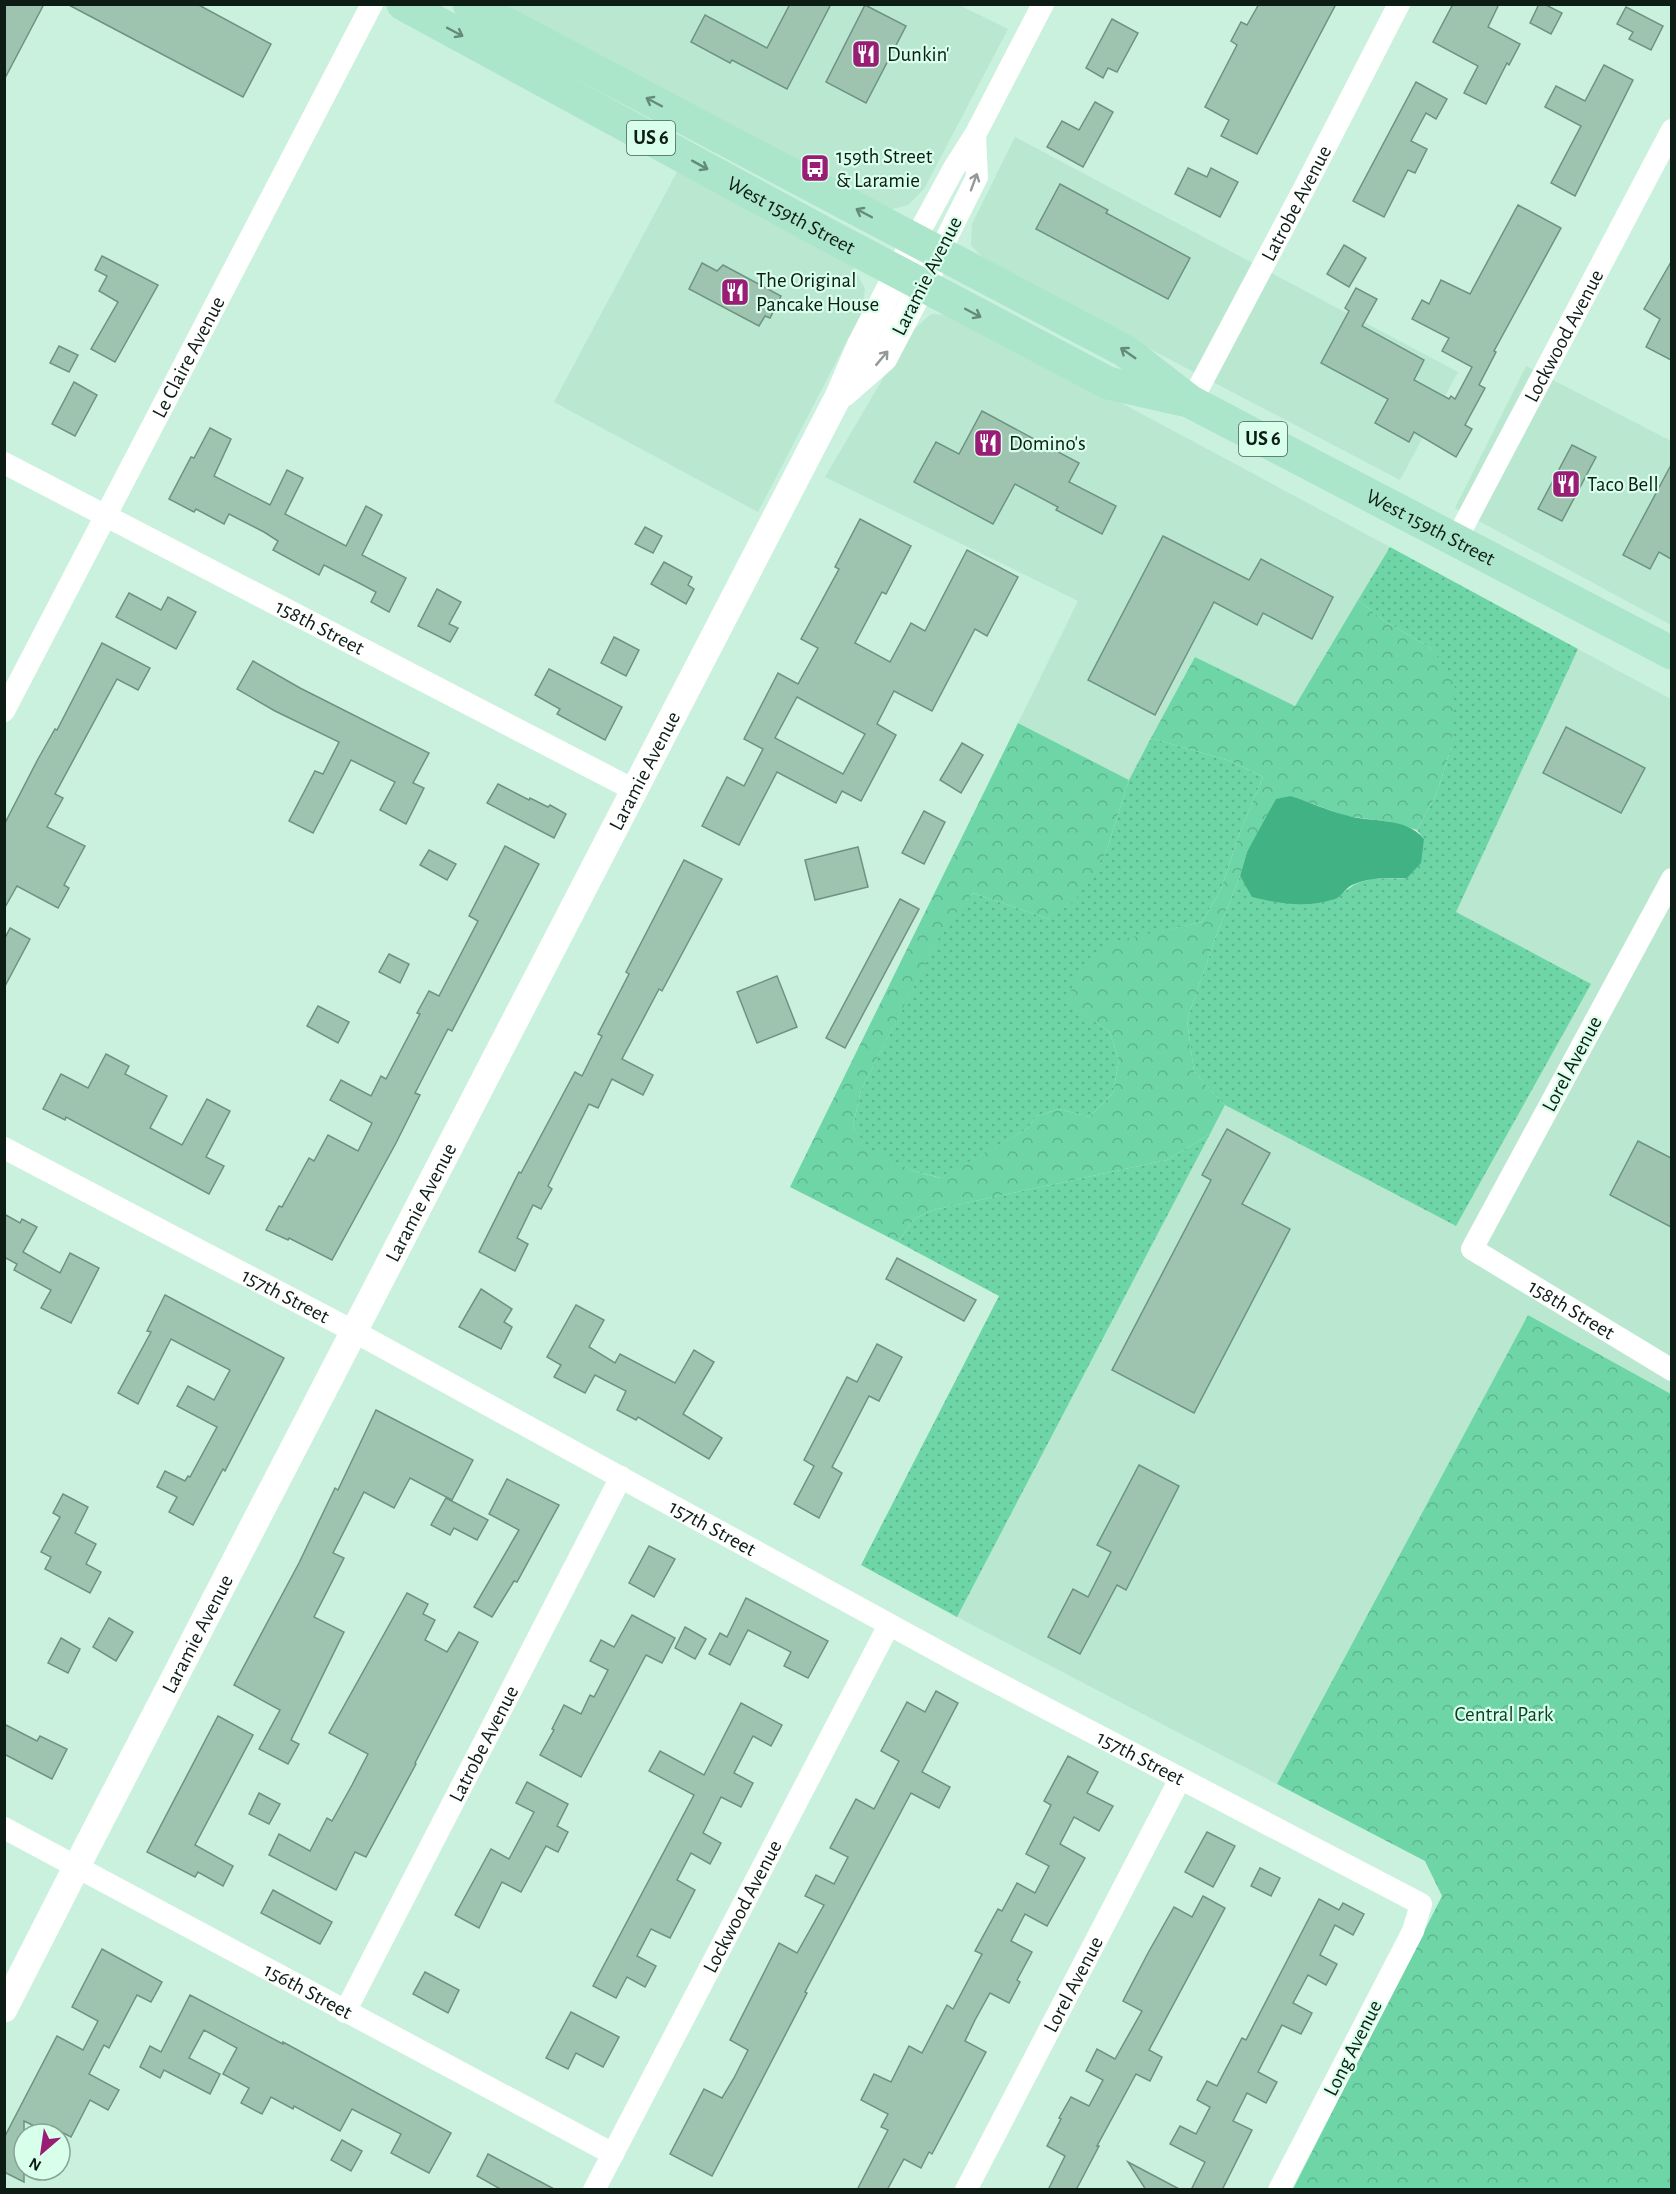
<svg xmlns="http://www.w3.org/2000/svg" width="1676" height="2194" font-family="'Alegreya Sans',sans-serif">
	<defs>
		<pattern id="grass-dots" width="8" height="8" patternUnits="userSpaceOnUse" patternTransform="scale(1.5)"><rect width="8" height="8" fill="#6ed5a7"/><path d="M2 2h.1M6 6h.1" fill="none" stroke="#5eb68f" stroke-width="1.8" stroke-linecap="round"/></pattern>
		<pattern id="forest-crowns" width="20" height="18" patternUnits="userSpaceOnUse" patternTransform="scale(1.5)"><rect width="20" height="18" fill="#6ed5a7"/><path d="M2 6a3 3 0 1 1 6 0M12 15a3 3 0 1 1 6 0" fill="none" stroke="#5eb68f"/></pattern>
	</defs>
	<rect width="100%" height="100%" fill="#caf1dd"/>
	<!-- built -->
	<g fill="#b9e7d0">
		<path d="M493 5H959L1008 29 924 189 908 205 889 210Z"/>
		<path d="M1015 137 1458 372 1400 480 988 264 971 245 972 224Z"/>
		<path d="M678 170 851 262 865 289 862 312 758 512 554 402Z"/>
		<path d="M931 314 959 316 1390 547 1295 706 1195 657 1129 780 1018 723 1078 601 825 477 909 334Z"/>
		<path d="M1526 366 1671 441V625L1455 508Z"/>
		<path d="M1578 649 1671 699V1394L1528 1315 1277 1784 957 1617 1225 1105 1456 1226 1590 985 1455 912Z"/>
	</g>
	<!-- grass -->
	<g fill="url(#grass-dots)">
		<path d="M1390 547 1578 649 1456 912 1591 984 1456 1226 1225 1105 1194 1072 1187 1020 1216 936 1240 876 1253 897 1338 898C1360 875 1377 879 1407 878L1424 839 1417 830 1436 795 1451 748 1432 649 1383 620 1358 600Z"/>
		<path d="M1151 738 1230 761 1263 777 1240 832 1221 889 1202 922 1162 931 1068 1004 1109 1031 1119 1060 1113 1093 1089 1117 1059 1109 1037 1116 1027 1129 941 1178 914 1171 867 1149 853 1126 861 1090 944 927 973 893 1049 919 1106 852 1129 780Z"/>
		<path d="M1210 1134 957 1617 861 1565 999 1296 898 1242 914 1219 933 1210 1167 1160Z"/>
	</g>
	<!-- forest -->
	<g fill="url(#forest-crowns)">
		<path d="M1358 600 1383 620 1432 649 1455 683 1451 748 1436 795 1417 830 1391 822 1346 816 1291 796 1247 852 1240 876 1216 936 1187 1020 1194 1072 1225 1105 1210 1134 1167 1160 933 1210 914 1219 898 1242 790 1187 1018 723 1129 780 1106 852 1075 901 1049 919 973 893 944 928 861 1090 853 1126 867 1148 914 1171 940 1178 1027 1129 1037 1116 1059 1109 1089 1117 1113 1093 1119 1060 1109 1031 1067 1004 1077 971 1105 943 1202 922 1221 889 1240 832 1263 777 1230 761 1151 738 1195 657 1295 706Z"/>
		<path d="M1528 1315 1671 1394V2189H1293L1442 1896 1425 1861 1277 1784Z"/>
	</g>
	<!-- water -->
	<path fill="#40b284" d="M1291 796C1309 802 1326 810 1345 815 1370 823 1406 816 1424 839L1421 863 1407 878C1389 878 1369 877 1352 885 1345 888 1342 897 1335 899 1307 908 1280 904 1252 897L1240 876 1247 852 1276 799Z"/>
	<!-- building -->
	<g fill="#9ec4b0" stroke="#6f9381" stroke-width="1.5" fill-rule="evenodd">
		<path d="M4 4H44L4 80Z"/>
		<path d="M67 4H197L271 44 243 97Z"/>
		<path d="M790 4H831L787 89 732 60 730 63 691 42 705 15 767 48Z"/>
		<path d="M1259 4H1336L1257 154 1221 136 1229 120 1205 107 1237 45 1231 41 1241 22 1247 25Z"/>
		<path d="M1453 4H1499L1488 27 1520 44 1509 65 1507 63 1486 104 1464 93 1478 66 1433 42Z"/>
		<path d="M1539 4H1544L1562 13 1551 34 1530 23Z"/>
		<path d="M865 5 906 26 866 103 826 82Z"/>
		<path d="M1626 7 1663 26 1651 50 1629 39 1633 32 1617 24Z"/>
		<path d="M1112 19 1138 33 1117 72 1108 68 1103 78 1086 68Z"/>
		<path d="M1604 65 1633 80 1575 196 1551 183 1581 126 1545 107 1556 86 1585 101Z"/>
		<path d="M1416 82 1447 99 1436 119 1426 113 1411 141 1427 149 1415 173 1408 170 1384 217 1353 201Z"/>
		<path d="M1095 102 1113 112 1083 167 1047 147 1062 121 1079 130Z"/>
		<path d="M1188 168 1207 177 1211 168 1238 182 1220 217 1175 194Z"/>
		<path d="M1060 184 1108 210 1106 213 1190 258 1168 299 1036 229Z"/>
		<path d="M1518 205 1561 228 1494 351 1496 352 1479 385 1485 388 1465 425 1472 429 1456 457 1414 432 1409 442 1375 423 1388 399 1321 363 1349 311 1345 308 1356 288 1377 299 1362 326 1424 360 1414 380 1449 399 1451 396 1455 399 1472 367 1442 351 1449 338 1412 319 1422 300 1429 304 1441 280 1470 294Z"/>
		<path d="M1344 245 1366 258 1349 287 1327 274Z"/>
		<path d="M102 256 158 285 115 362 91 349 118 302 99 291 107 276 95 270Z"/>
		<path d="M1671 262V360L1646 347 1660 319 1644 309Z"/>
		<path d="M702 263 717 271 723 265 781 296 770 318 765 316 759 326 689 289Z"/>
		<path d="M59 346 78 355 69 372 50 363Z"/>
		<path d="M74 382 97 395 75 436 52 424Z"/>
		<path d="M982 411 1079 463 1069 482 1116 506 1102 534 1056 510 1058 507 1015 484 993 524 914 482 936 442 959 454Z"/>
		<path d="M210 428 231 439 214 476 270 505 287 470 303 478 285 514 346 546 366 506 382 515 362 555 406 578 389 612 371 602 376 592 361 584 324 565 319 575 273 550 278 541 264 532 229 514 224 524 196 509 194 512 169 499 191 457 194 458Z"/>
		<path d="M1572 445 1596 457 1562 521 1538 509Z"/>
		<path d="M1671 465V559L1659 552 1650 569 1623 555Z"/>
		<path d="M860 519 911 546 886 594 882 592 855 643 890 662 911 623 925 631 967 550 1018 577 987 636 975 629 932 711 894 691 877 724 896 735 861 801 842 791 836 803 777 772 739 845 702 826 727 777 744 786 763 749 744 739 778 673 798 684 818 648 801 639 839 569 835 567ZM797 697 865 734 843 774 775 738Z"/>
		<path d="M645 527 662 536 653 553 635 544Z"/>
		<path d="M1163 536 1249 580 1261 559 1333 597 1312 639 1263 613 1257 625 1214 602 1155 715 1088 680Z"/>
		<path d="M664 562 692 577 688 585 694 589 686 604 651 584Z"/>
		<path d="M437 589 461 602 449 624 458 628 450 642 418 626Z"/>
		<path d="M129 593 161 610 168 597 196 612 176 649 116 617Z"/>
		<path d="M614 637 639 650 626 676 601 663Z"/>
		<path d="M102 643 150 668 138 690 117 679 55 794 63 798 47 827 85 846 64 885 69 888 58 908 17 886 4 909V825L38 759 55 729 57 730Z"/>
		<path d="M253 661 300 688 429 753 413 783 424 788 406 824 380 810 395 782 351 760 313 833 289 821 315 771 323 774 339 742 275 711 237 689Z"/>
		<path d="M549 669 622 707 605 740 557 714 560 709 535 695Z"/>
		<path d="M1566 727 1645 768 1621 813 1543 773Z"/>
		<path d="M962 743 983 755 961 793 940 780Z"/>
		<path d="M498 784 529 800 530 798 548 807 550 805 566 814 554 838 487 803Z"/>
		<path d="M924 811 945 822 924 864 902 853Z"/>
		<path d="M505 846 539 864 452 1031 448 1029 415 1093 420 1095 396 1143 332 1260 289 1238 288 1240 266 1230 279 1206 282 1207 309 1158 314 1161 328 1135 358 1151 372 1123 330 1100 341 1080 371 1096 381 1076 386 1079 420 1014 417 1013 429 991 439 996 478 921 469 916Z"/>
		<path d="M858 847 868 887 815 900 805 860Z"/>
		<path d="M429 850 456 864 447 880 420 865Z"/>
		<path d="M684 860 722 879 662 991 659 989 622 1059 653 1075 643 1095 612 1079 598 1108 589 1104 548 1186 552 1189 541 1209 533 1205 517 1238 528 1244 515 1271 479 1252 519 1172 521 1173 575 1072 582 1076 602 1036 598 1034 629 974 626 972Z"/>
		<path d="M900 899 919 909 845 1048 826 1038Z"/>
		<path d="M10 928 30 939 4 988V940Z"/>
		<path d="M389 954 409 964 400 983 379 972Z"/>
		<path d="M777 976 797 1027 757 1043 737 992Z"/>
		<path d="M318 1006 349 1022 338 1043 307 1026Z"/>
		<path d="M106 1054 129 1066 125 1074 167 1096 150 1128 182 1145 207 1099 230 1111 206 1157 224 1166 209 1194 66 1117 65 1120 43 1109 61 1074 88 1088Z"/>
		<path d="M1227 1129 1270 1153 1242 1204 1290 1229 1194 1413 1112 1370 1211 1180 1202 1175Z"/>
		<path d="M1638 1141 1671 1158V1227L1610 1195Z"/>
		<path d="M4 1214 20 1223 22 1219 37 1227 23 1252 60 1273 70 1253 99 1268 71 1323 41 1308 51 1290 14 1270 17 1264 4 1257Z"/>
		<path d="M897 1258 976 1300 964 1321 886 1279Z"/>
		<path d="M481 1289 512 1309 504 1322 512 1327 501 1349 459 1327Z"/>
		<path d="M165 1295 284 1358 225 1471 223 1469 193 1525 169 1512 177 1497 157 1487 165 1471 185 1481 188 1476 190 1477 217 1427 177 1406 188 1386 214 1400 230 1370 171 1339 138 1404 118 1393 151 1332 147 1331Z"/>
		<path d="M576 1305 604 1320 589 1347 615 1363 620 1354 675 1383 694 1350 714 1362 683 1414 722 1438 709 1459 638 1417 636 1420 617 1410 626 1391 595 1375 585 1393 554 1377 561 1365 547 1357Z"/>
		<path d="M877 1344 902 1357 879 1401 869 1396 832 1467 842 1473 819 1518 794 1504 814 1466 804 1460 847 1377 857 1382Z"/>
		<path d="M376 1410 473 1460 452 1500 410 1478 394 1508 364 1492 333 1553 344 1558 314 1617 344 1632 291 1740 299 1744 288 1764 259 1749 280 1710 234 1685 299 1563 335 1488 338 1490Z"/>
		<path d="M1139 1465 1179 1486 1126 1590 1117 1585 1080 1654 1048 1637 1073 1589 1088 1597 1111 1552 1097 1545Z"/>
		<path d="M507 1479 559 1505 517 1582 514 1581 492 1617 474 1607 519 1530 489 1514Z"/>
		<path d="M63 1494 88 1507 75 1533 96 1544 86 1564 101 1572 90 1593 45 1569 51 1557 41 1552 60 1517 53 1513Z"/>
		<path d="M446 1498 488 1520 477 1540 454 1528 450 1535 431 1525Z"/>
		<path d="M649 1546 675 1559 654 1597 629 1583Z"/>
		<path d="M407 1593 428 1604 423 1614 435 1620 425 1640 447 1652 459 1632 478 1642 415 1763 416 1764 366 1857 355 1852 336 1890 269 1855 279 1834 310 1851 327 1818 332 1821 352 1785 368 1754 329 1733Z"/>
		<path d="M746 1598 828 1641 808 1678 784 1666 791 1652 748 1630 730 1665 709 1654 720 1633 727 1637Z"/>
		<path d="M632 1615 675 1638 662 1663 646 1655 581 1777 540 1755 554 1730 552 1729 564 1705 581 1714 590 1695 594 1697 608 1670 590 1661 601 1640 614 1647Z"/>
		<path d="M109 1618 133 1632 116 1661 93 1647Z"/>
		<path d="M685 1627 706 1639 695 1659 675 1648Z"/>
		<path d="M61 1638 80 1649 68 1673 48 1663Z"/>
		<path d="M936 1691 958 1703 922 1772 950 1787 939 1808 911 1793 805 1992 807 1993 712 2176 670 2154 704 2089 722 2098 734 2078 748 2050 730 2040 779 1943 797 1953 824 1905 805 1896 816 1875 834 1884 848 1857 830 1848 856 1799 874 1809 899 1761 881 1751 907 1702 925 1712Z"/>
		<path d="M741 1703 782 1725 771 1746 753 1736 734 1773 753 1783 741 1807 721 1797 703 1833 721 1843 710 1864 691 1853 677 1880 695 1890 670 1938 651 1929 637 1956 656 1966 645 1987 627 1977 616 1998 593 1986 694 1795 649 1771 660 1751 704 1775Z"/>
		<path d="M218 1716 253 1735 195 1845 233 1866 223 1886 198 1872 195 1877 147 1852Z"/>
		<path d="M4 1724 37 1741 40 1736 67 1749 52 1779 4 1754Z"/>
		<path d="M1068 1756 1098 1772 1087 1793 1113 1806 1099 1831 1074 1817 1060 1844 1085 1858 1047 1926 1025 1914 1011 1941 1032 1952 1017 1980 1020 1982 1009 2003 990 1993 975 2020 965 2041 986 2052 932 2154 929 2152 921 2168 904 2159 887 2190H857L888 2130 881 2127 888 2114 861 2100 874 2074 891 2082 909 2046 922 2053 947 2005 953 2009 982 1954 975 1951 998 1909 1002 1911 1017 1883 1035 1893 1049 1866 1026 1854 1051 1805 1044 1801Z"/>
		<path d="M527 1782 568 1804 557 1826 568 1832 558 1852 546 1846 521 1892 502 1882 479 1928 455 1915 491 1849 509 1859 534 1812 516 1803Z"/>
		<path d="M259 1793 280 1804 269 1824 249 1814Z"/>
		<path d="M1207 1832 1235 1846 1213 1887 1185 1872Z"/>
		<path d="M1260 1868 1280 1878 1271 1896 1251 1886Z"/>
		<path d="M273 1890 332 1922 320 1944 261 1913Z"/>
		<path d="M1203 1896 1225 1908 1149 2050 1162 2057 1150 2081 1136 2074 1097 2146H1099L1076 2190H1048L1065 2156 1047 2146 1061 2119 1059 2118 1071 2097 1089 2106 1103 2080 1086 2071 1097 2049 1115 2059 1142 2011 1123 2001 1148 1953 1174 1907 1192 1917Z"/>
		<path d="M1319 1899 1339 1910 1343 1903 1364 1914 1353 1935 1335 1925 1320 1955 1337 1964 1326 1985 1308 1975 1293 2003 1312 2013 1301 2034 1282 2025 1258 2072 1277 2082 1266 2103 1247 2093 1233 2121 1252 2130 1222 2190H1191L1205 2162 1170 2144 1180 2126 1196 2134 1210 2107 1197 2100 1207 2081 1217 2086 1242 2038 1246 2040Z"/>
		<path d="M102 1949 162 1982 151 2002 137 1995 109 2048 104 2045 89 2074 119 2090 108 2110 90 2100 71 2137 50 2126 47 2132 24 2121V2182L4 2172V2138L57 2036 83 2050 98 2021 72 2007Z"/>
		<path d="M425 1972 459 1990 448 2013 413 1994Z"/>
		<path d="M190 1995 283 2044V2042L451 2133 429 2173 391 2153 401 2134 352 2109 340 2131 294 2106 293 2109 271 2097 262 2114 241 2103 249 2088 223 2074 237 2048 204 2030 189 2058 220 2074 210 2094 164 2070 160 2078 140 2067 150 2046 161 2052Z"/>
		<path d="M571 2012 619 2037 603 2067 576 2053 568 2069 546 2058Z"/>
		<path d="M342 2140 362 2151 351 2171 331 2160Z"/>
		<path d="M488 2154 556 2190H502L477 2176Z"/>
		<path d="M1128 2162 1181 2190H1146Z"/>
	</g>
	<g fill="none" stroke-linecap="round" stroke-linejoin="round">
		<!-- minor -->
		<g stroke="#fff" stroke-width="22">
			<path d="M915 240 954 168 975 135 1043 4"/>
			<path d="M939 253 977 177 975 135"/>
			<path id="s1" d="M1191 402 1308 181 1399 4"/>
			<path id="s2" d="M4 463 634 790"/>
			<path id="s3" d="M1456 540 1672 130"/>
			<path id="s4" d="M4 711 372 4"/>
			<path id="s5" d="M1672 879 1472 1249 1672 1370"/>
			<path id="s6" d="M4 1148 355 1332 967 1667 1421 1904 1413 1931 1279 2190"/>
			<path id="s7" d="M4 1828 613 2154"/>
			<path id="s8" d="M345 2012 621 1477"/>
			<path id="s9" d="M594 2190 889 1625"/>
			<path id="s10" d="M966 2190 1180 1779"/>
		</g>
		<!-- tertiary -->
		<g stroke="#fff" stroke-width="27">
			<path d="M844 393 884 358 939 253"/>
			<path id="s11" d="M4 2009 77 1866 838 397 860 346 915 240"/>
		</g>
		<!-- primary -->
		<g stroke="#abe5ca" stroke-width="33">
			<path id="s12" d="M403 4 824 233 1108 383 1183 400"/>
			<path id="s13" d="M469 4 1125 351 1191 402 1672 653"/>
		</g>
	</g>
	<!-- one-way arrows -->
	<defs><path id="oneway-shaft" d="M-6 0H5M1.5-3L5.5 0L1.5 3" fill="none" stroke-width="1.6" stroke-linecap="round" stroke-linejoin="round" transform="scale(1.5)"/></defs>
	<g stroke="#648b79">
		<use href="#oneway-shaft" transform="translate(455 32) rotate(28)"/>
		<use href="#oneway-shaft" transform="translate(654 102) rotate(-152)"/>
		<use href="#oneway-shaft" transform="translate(700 165) rotate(29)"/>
		<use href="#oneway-shaft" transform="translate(864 213) rotate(-152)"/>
		<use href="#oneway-shaft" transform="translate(973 313) rotate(28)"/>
		<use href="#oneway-shaft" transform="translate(1128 353) rotate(-145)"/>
	</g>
	<g stroke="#929996">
		<use href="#oneway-shaft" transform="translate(974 182) rotate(-70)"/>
		<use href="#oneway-shaft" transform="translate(882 358) rotate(-50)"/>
	</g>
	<!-- icons -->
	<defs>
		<g id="restaurant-square" transform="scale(1.5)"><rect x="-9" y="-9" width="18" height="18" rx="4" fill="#991d75" stroke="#d8ffea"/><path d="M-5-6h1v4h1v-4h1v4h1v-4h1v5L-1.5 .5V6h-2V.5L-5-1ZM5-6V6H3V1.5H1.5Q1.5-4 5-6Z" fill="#fff"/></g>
		<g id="bus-square" transform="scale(1.5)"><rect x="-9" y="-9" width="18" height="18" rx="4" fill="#991d75" stroke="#d8ffea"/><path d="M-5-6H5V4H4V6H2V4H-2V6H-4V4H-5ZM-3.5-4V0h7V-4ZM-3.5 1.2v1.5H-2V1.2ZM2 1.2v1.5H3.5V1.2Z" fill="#fff"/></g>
	</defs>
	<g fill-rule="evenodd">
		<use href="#restaurant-square" x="866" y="54"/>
		<use href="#bus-square" x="815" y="168"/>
		<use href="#restaurant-square" x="735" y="292"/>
		<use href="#restaurant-square" x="988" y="443"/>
		<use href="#restaurant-square" x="1566" y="484"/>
	</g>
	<g text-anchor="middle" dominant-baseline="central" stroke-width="4.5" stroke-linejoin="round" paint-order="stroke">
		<!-- shield labels -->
		<g fill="#d8ffea" stroke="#4a6055" stroke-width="1.5">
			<rect x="627" y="121" width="48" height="34" rx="4.5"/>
			<rect x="1239" y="422" width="48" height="34" rx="4.5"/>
		</g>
		<g font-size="20" font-weight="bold" fill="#0d1c15">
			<text x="651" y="138">US 6</text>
			<text x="1263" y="439">US 6</text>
		</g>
		<!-- poi labels -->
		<g font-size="21" fill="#0d1c15" stroke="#d8ffea" text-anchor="start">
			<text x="887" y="54">Dunkin'</text>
			<text x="836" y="156">159th Street<tspan x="836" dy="24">&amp; Laramie</tspan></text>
			<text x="756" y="280">The Original<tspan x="756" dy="24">Pancake House</tspan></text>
			<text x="1009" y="443">Domino's</text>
			<text x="1587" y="484">Taco Bell</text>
		</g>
		<!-- street labels -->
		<g font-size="21" fill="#0d1c15" stroke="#d8ffea">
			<text stroke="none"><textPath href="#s1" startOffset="225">Latrobe Avenue</textPath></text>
			<text stroke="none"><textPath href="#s12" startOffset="442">West 159th Street</textPath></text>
			<text transform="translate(927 276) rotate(-63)">Laramie Avenue</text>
			<text stroke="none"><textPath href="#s3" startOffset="231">Lockwood Avenue</textPath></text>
			<text stroke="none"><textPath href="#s4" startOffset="399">Le Claire Avenue</textPath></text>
			<text stroke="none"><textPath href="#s13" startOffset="1096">West 159th Street</textPath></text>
			<text stroke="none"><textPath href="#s2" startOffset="356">158th Street</textPath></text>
			<text stroke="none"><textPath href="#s11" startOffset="1394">Laramie Avenue</textPath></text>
			<text transform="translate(1572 1064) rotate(-62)">Lorel Avenue</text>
			<text stroke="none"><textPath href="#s11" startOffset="908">Laramie Avenue</textPath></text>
			<text stroke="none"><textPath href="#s6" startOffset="318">157th Street</textPath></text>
			<text stroke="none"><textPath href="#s5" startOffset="537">158th Street</textPath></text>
			<text stroke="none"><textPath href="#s6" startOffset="804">157th Street</textPath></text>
			<text stroke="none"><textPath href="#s11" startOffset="422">Laramie Avenue</textPath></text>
			<text stroke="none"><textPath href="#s8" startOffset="302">Latrobe Avenue</textPath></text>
			<text stroke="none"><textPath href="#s6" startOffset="1290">157th Street</textPath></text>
			<text stroke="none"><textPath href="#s9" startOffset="320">Lockwood Avenue</textPath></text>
			<text stroke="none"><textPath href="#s10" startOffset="232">Lorel Avenue</textPath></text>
			<text stroke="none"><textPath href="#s7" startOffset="345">156th Street</textPath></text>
			<text transform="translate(1353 2048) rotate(-63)">Long Avenue</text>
		</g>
		<!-- park labels -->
		<g font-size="21" fill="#0e3e2b" stroke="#d8ffea">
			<text x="1504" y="1714">Central Park</text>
		</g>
	</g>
	<!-- border -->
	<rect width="1676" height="2194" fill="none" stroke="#0d1c15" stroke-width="12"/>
	<!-- north arrow -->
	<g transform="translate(42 2152) rotate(209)"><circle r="28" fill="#d8ffea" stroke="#87a495" stroke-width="1.5"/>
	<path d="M0-4.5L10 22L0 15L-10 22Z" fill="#991d75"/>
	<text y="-9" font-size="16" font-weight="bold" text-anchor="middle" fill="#0d1c15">N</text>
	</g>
</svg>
